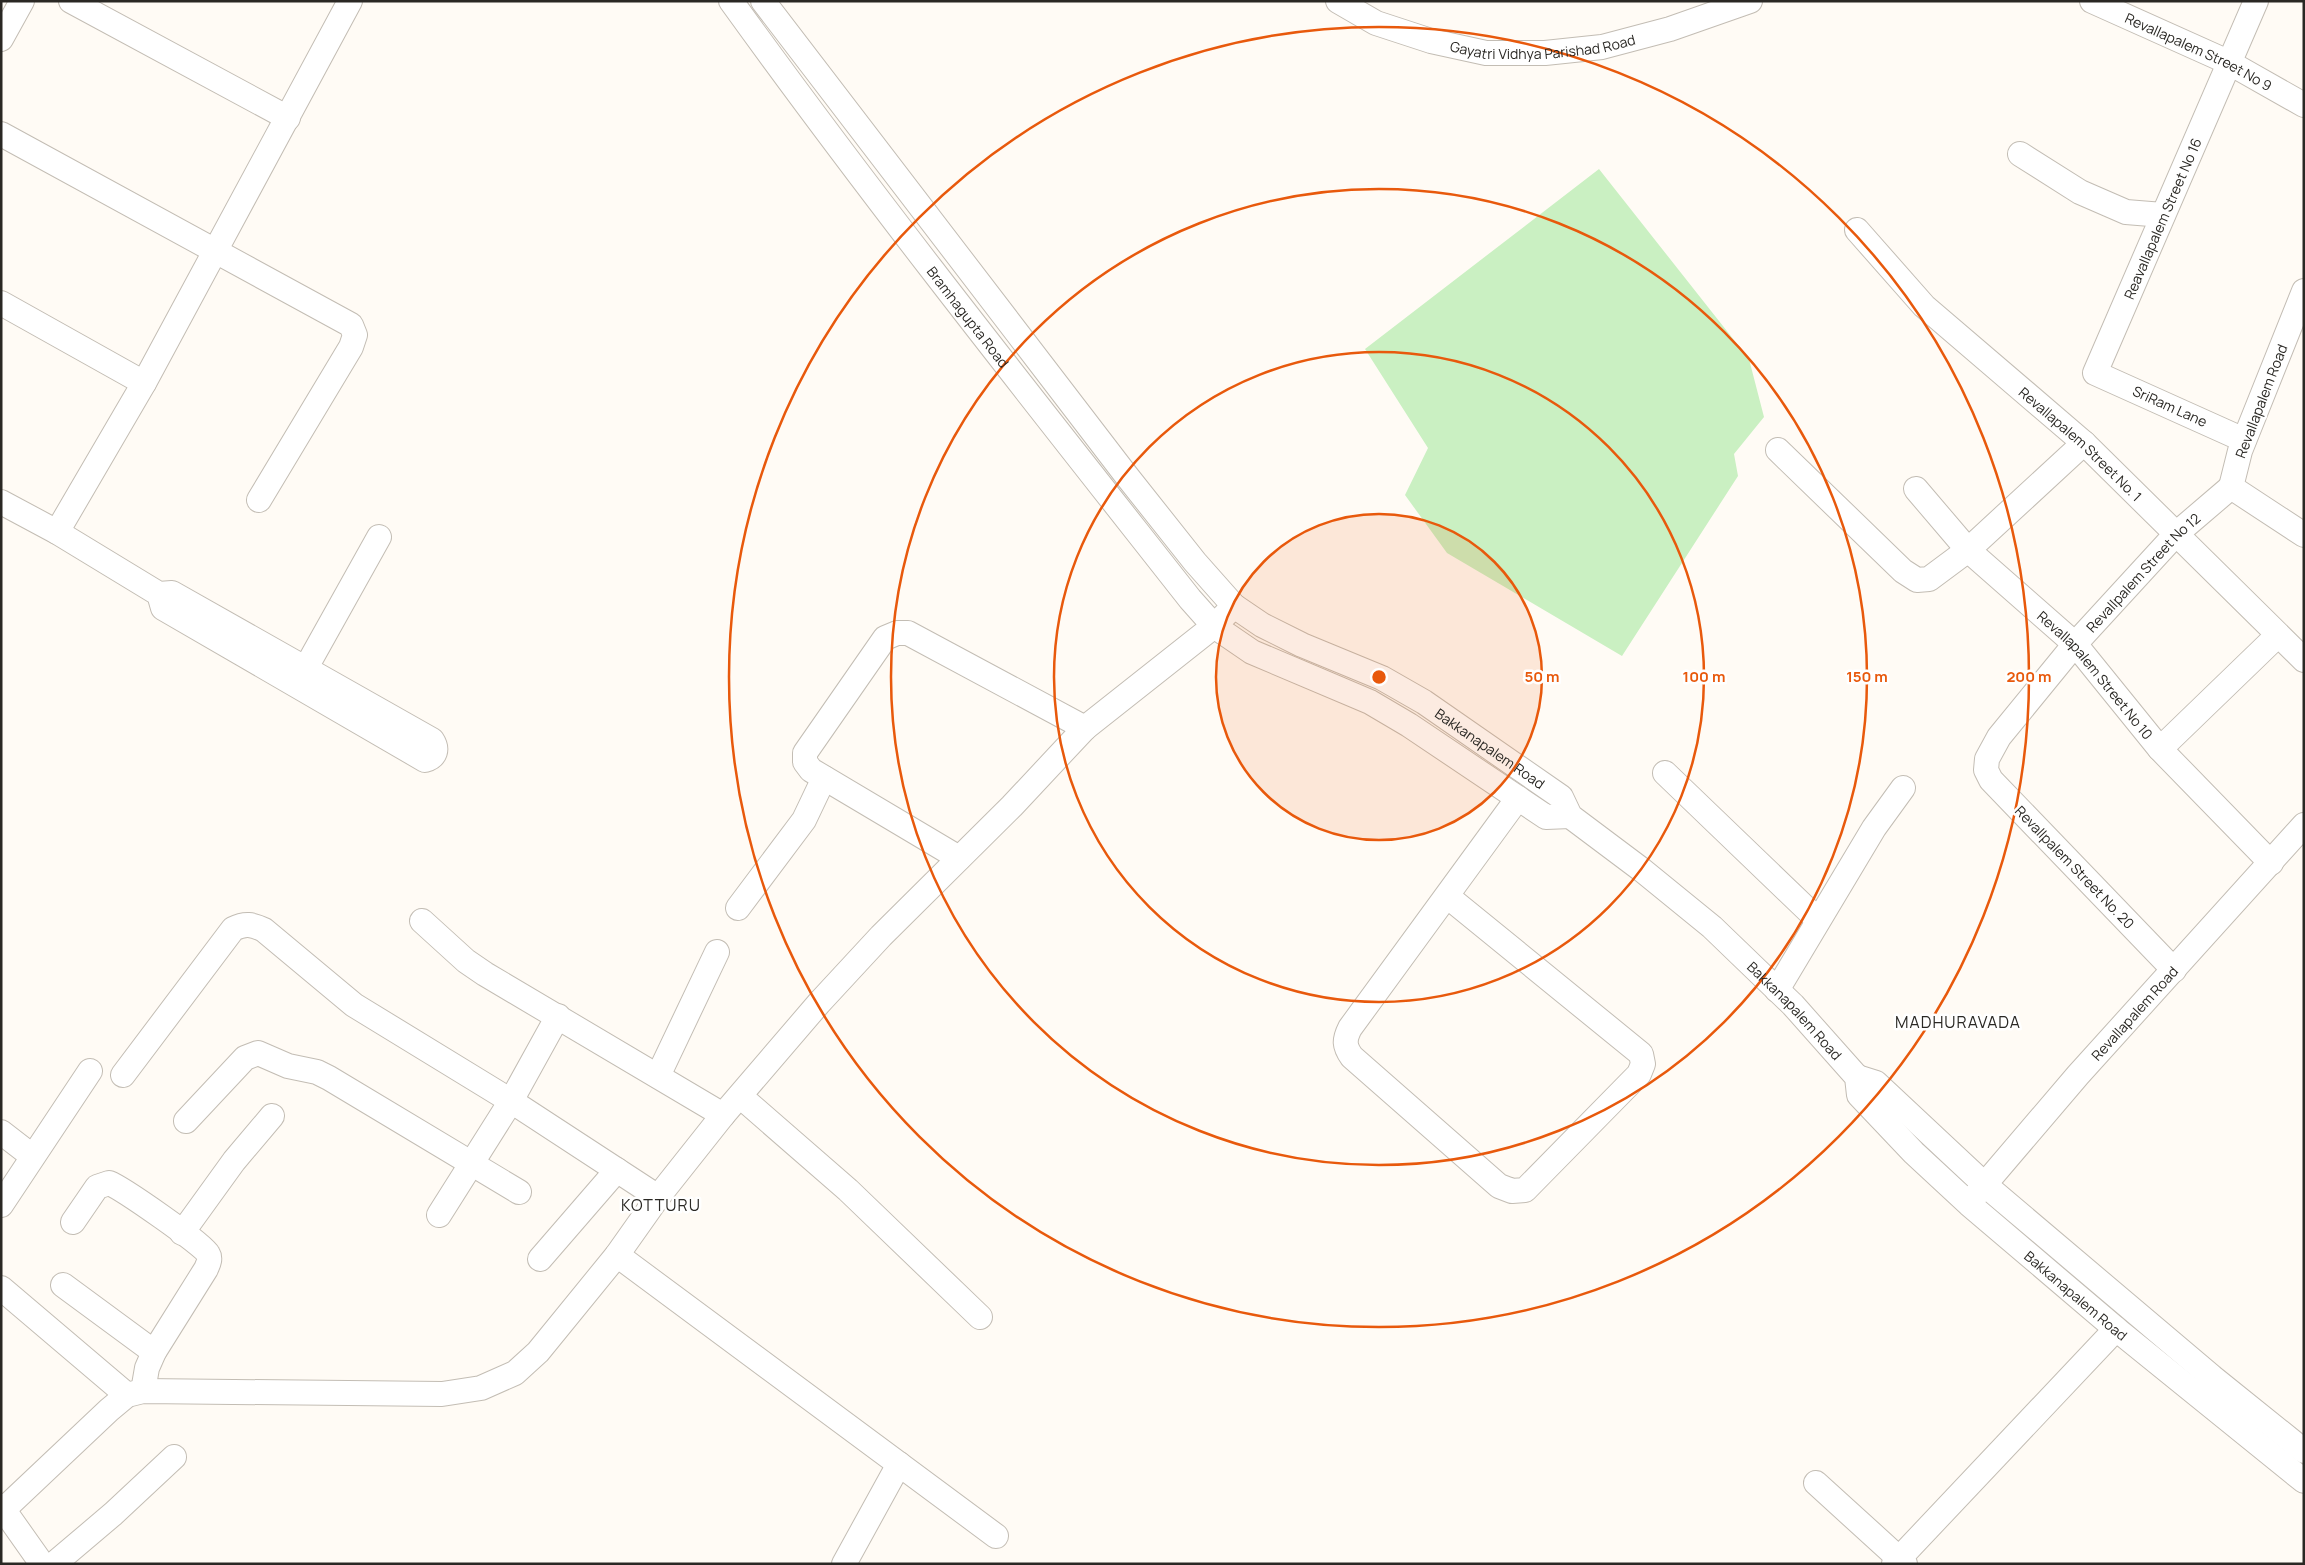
<svg xmlns="http://www.w3.org/2000/svg" width="2305" height="1565" font-family="Manrope,sans-serif">
	<rect width="100%" height="100%" fill="#fffbf5"/>
	<!-- green -->
	<path fill="#caf0c2" d="M1599 169 1749 359 1764 417 1734 454 1738 476 1622 656 1447 553 1405 495 1428 448 1365 349Z"/>
	<g fill="none" stroke-linecap="round" stroke-linejoin="round">
		<!-- minor casing -->
		<g stroke="#c3bdb4" stroke-width="26">
			<g id="minor">
				<path d="M71 1 288 118"/>
				<path id="s1" d="M731 1C878 205 1035 402 1190 599L1214 626 1252 652 1370 702 1409 725 1546 817 1570 816"/>
				<path id="s2" d="M763 1 1126 475 1195 562 1234 606 1262 625 1302 645 1382 678 1424 702 1561 797 1570 816 1642 870 1712 927 1793 1005 1857 1077 1859 1095 1914 1153 1969 1204 2116 1329 2304 1481"/>
				<path id="s3" d="M1338 1 1376 23 1431 41 1486 53H1545L1602 47 1670 29 1750 1"/>
				<path id="s4" d="M2092 1 2228 62 2304 105"/>
				<path d="M1 39 22 1"/>
				<path d="M1 134 351 325 355 335 351 347 259 500"/>
				<path d="M2020 154 2080 192 2126 212 2163 215"/>
				<path id="s5" d="M1857 230 1924 306 2084 443 2304 660"/>
				<path d="M2304 291 2240 451 2231 487 2304 535"/>
				<path d="M1 303 144 383"/>
				<path id="s6" d="M2244 440 2095 373 2256 1"/>
				<path d="M1778 450 1903 571 1917 580 1929 579 1968 550 2084 443"/>
				<path id="s7" d="M1916 489 1968 550 2075 644 2160 749 2271 863"/>
				<path d="M1 502 57 532 144 383 350 1"/>
				<path d="M57 532 159 594 172 593 432 740C438 749 436 757 425 760L163 608 159 594"/>
				<path d="M298 682 379 537"/>
				<path d="M2160 749 2278 635"/>
				<path d="M1665 773 1818 920"/>
				<path d="M959 858 811 770 805 762V753L885 638 897 633H908L1085 728"/>
				<path d="M1447 896 1641 1054 1643 1064 1639 1074 1525 1190 1512 1191 1499 1186 1352 1057C1344 1046 1344 1040 1350 1028L1518 798"/>
				<path d="M738 908 804 820 824 778"/>
				<path d="M422 921 466 961 485 974 723 1115"/>
				<path id="s8" d="M2174 970 1991 780 1986 770 1987 759 1999 737 2075 644 2176 534 2231 487"/>
				<path d="M1777 990 1874 828 1903 788"/>
				<path d="M123 1075 233 929C245 923 252 924 264 930L354 1005 511 1101 658 1197"/>
				<path d="M658 1076 717 952"/>
				<path d="M1857 1077 1876 1083 1984 1184 2212 1377 2304 1451"/>
				<path d="M740 1096 848 1190 980 1317"/>
				<path d="M186 1121 245 1058 258 1053 288 1066 317 1072 329 1078 519 1192"/>
				<path d="M1 1132 32 1156"/>
				<path id="s9" d="M1974 1197 2078 1075 2304 825"/>
				<path d="M1 1205 90 1071"/>
				<path d="M439 1215 511 1101 558 1016"/>
				<path d="M73 1222 97 1187 109 1183C122 1188 203 1244 208 1254 211 1259 208 1264 206 1269L154 1352 147 1368 143 1391"/>
				<path d="M182 1233 234 1161 272 1116"/>
				<path d="M617 1255 996 1536"/>
				<path d="M540 1259 617 1170"/>
				<path d="M63 1285 154 1352"/>
				<path d="M1 1288 127 1395"/>
				<path d="M1816 1483 1905 1564"/>
				<path d="M1 1506 42 1564"/>
				<path d="M1 1512 109 1410 127 1395 143 1391 442 1394 481 1388 515 1373 538 1352 617 1255 658 1197 723 1115 819 1003 881 936 1012 806 1085 728 1214 626 1234 606"/>
				<path d="M54 1564 113 1514 174 1457"/>
				<path d="M844 1564 899 1464"/>
				<path d="M1894 1564 2116 1329"/>
			</g>
		</g>
		<!-- minor -->
		<use href="#minor" stroke="#fff" stroke-width="24"/>
	</g>
	<!-- distance rings -->
	<circle cx="1379" cy="677" r="163" fill="#e8590c" fill-opacity=".12"/>
	<g fill="none" stroke="#e8590c" stroke-width="2.5">
		<circle cx="1379" cy="677" r="163"/>
		<circle cx="1379" cy="677" r="325"/>
		<circle cx="1379" cy="677" r="488"/>
		<circle cx="1379" cy="677" r="650"/>
	</g>
	<g text-anchor="middle" dominant-baseline="central" stroke-width="5" stroke-linejoin="round" paint-order="stroke">
		<!-- street labels -->
		<g font-size="14" fill="#2a2824" stroke="#fff">
			<text stroke="none"><textPath href="#s3" startOffset="215">Gayatri Vidhya Parishad Road</textPath></text>
			<text stroke="none"><textPath href="#s4" startOffset="118">Revallapalem Street No 9</textPath></text>
			<text stroke="none"><textPath href="#s6" startOffset="332">Reavallapalem Street No 16</textPath></text>
			<text stroke="none"><textPath href="#s1" startOffset="395">Bramhagupta Road</textPath></text>
			<text transform="translate(2261 401) rotate(-69)">Revallapalem Road</text>
			<text transform="translate(2170 406) rotate(24)">SriRam Lane</text>
			<text stroke="none"><textPath href="#s5" startOffset="310">Revallapalem Street No. 1</textPath></text>
			<text stroke="none"><textPath href="#s8" startOffset="530">Revallpalem Street No 12</textPath></text>
			<text stroke="none"><textPath href="#s7" startOffset="259">Revallapalem Street No 10</textPath></text>
			<text stroke="none"><textPath href="#s2" startOffset="1061">Bakkanapalem Road</textPath></text>
			<text transform="translate(2075 867) rotate(46)">Revallpalem Street No. 20</text>
			<text stroke="none"><textPath href="#s2" startOffset="1466">Bakkanapalem Road</textPath></text>
			<text stroke="none"><textPath href="#s9" startOffset="244">Revallapalem Road</textPath></text>
			<text stroke="none"><textPath href="#s2" startOffset="1871">Bakkanapalem Road</textPath></text>
		</g>
		<!-- quarter labels -->
		<g font-size="16" letter-spacing="1" fill="#2a2824" stroke="#fff">
			<text x="1958" y="1022">MADHURAVADA</text>
			<text x="661" y="1205">KOTTURU</text>
		</g>
	</g>
	<circle cx="1379" cy="677" r="8" fill="#e8590c" stroke="#fff" stroke-width="2.5"/>
	<g font-size="15" text-anchor="middle" font-weight="bold" fill="#e8590c" stroke="#fff" stroke-width="5" stroke-linejoin="round" paint-order="stroke">
		<text x="1542" y="682">50 m</text>
		<text x="1704" y="682">100 m</text>
		<text x="1867" y="682">150 m</text>
		<text x="2029" y="682">200 m</text>
	</g>
	<!-- border -->
	<rect width="2305" height="1565" fill="none" stroke="#2a2824" stroke-width="5"/>
</svg>
